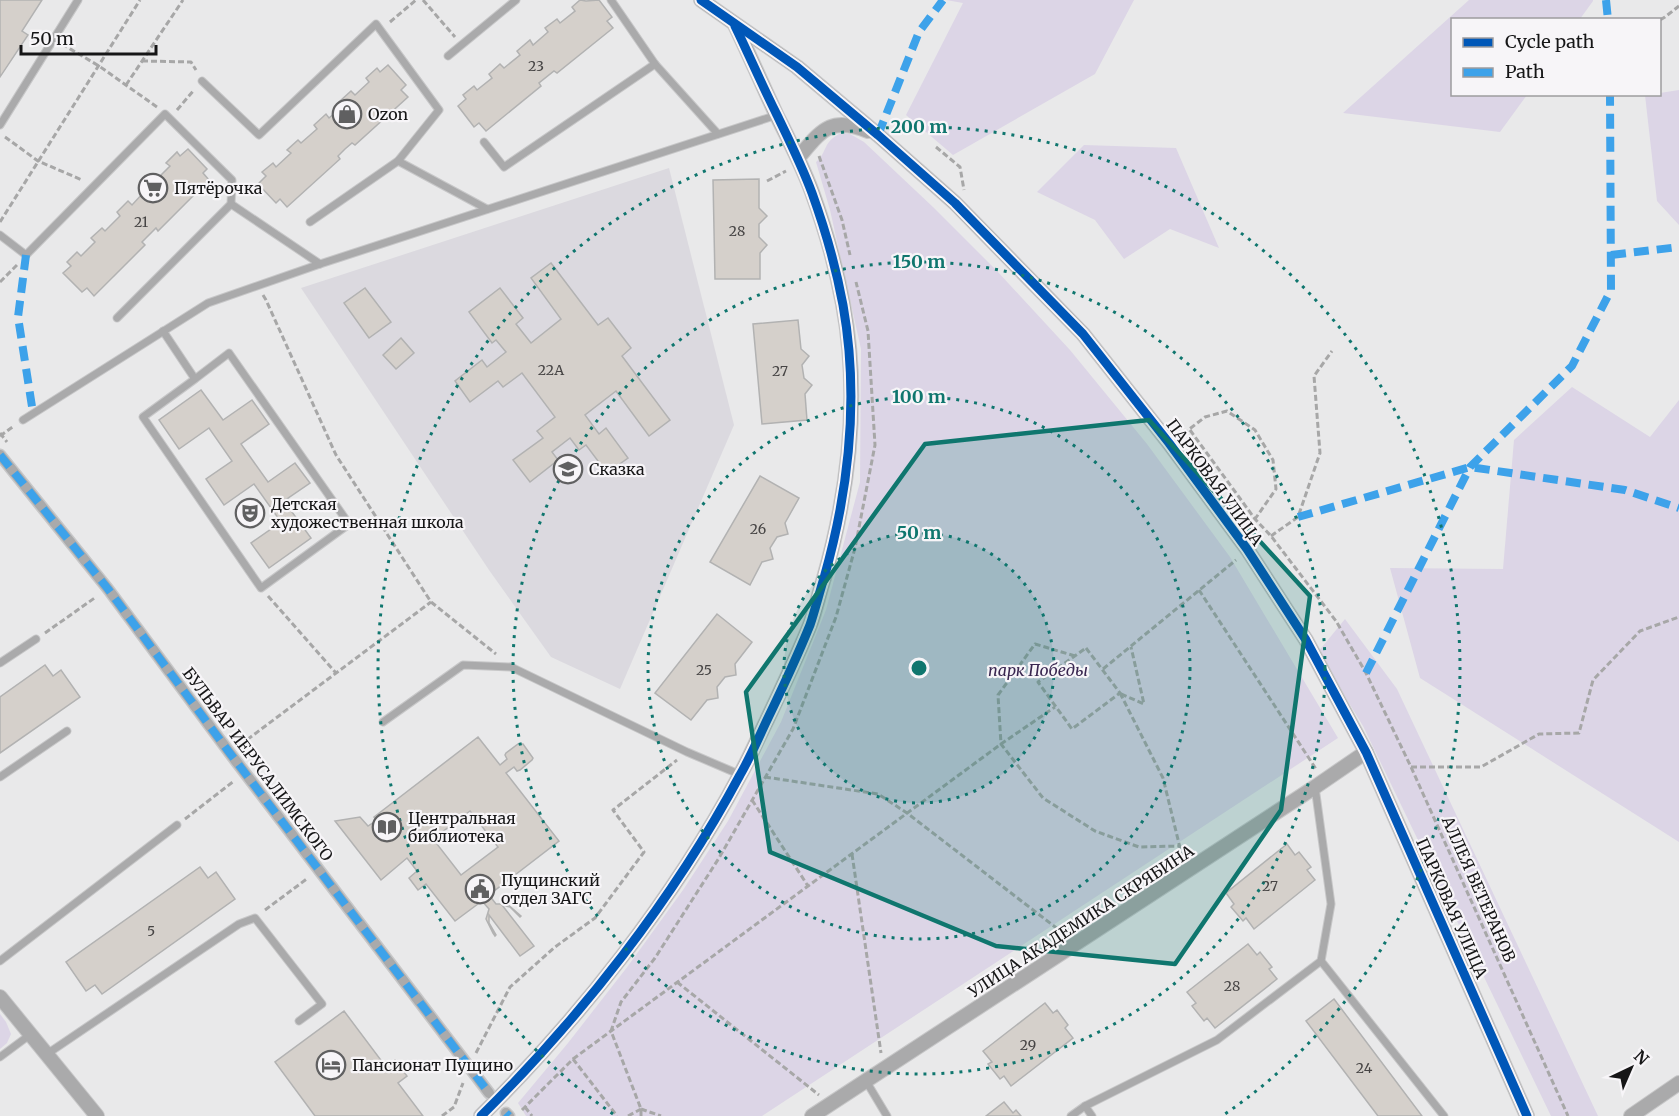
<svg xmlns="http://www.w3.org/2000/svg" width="1679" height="1116" font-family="Merriweather,serif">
	<rect width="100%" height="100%" fill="#e9e9ea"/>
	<!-- built -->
	<path fill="#dbd9df" d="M669 168 734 425 620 689 551 657 489 570 301 288Z"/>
	<!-- green -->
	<g fill="#dcd5e6">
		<path d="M946 0H1134L1095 74 953 155 906 115 963 3Z"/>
		<path d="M1469 0H1593V1L1580 19 1452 20V94L1527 95 1500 132 1343 113Z"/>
		<path d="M1679 90V225L1657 201 1645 95 1660 94V93Z"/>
		<path d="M841 133 850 134 864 142 933 207 997 271 1070 350 1147 444 1230 557 1338 738 762 1116H526L518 1103 568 1043 628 966 683 890 728 821 781 722 826 610 860 482 861 349 830 210 816 162C828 152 822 142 841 133Z"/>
		<path d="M1084 145 1176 148 1219 248 1170 229 1124 259 1095 220 1037 192Z"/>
		<path d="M1572 387 1650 437 1679 400V842L1420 678 1390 568 1503 569 1514 440Z"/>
		<path d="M1345 619 1397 689 1598 1116H1551L1363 726 1318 652Z"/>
		<path d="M0 1014 6 1022 11 1034 7 1043 0 1049Z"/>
	</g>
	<!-- building -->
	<g fill="#d5d0cb" stroke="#b2b2b2" stroke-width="1.5" fill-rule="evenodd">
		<path d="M0 0H42L22 31 28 35 0 77Z"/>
		<path d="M580 0 586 1 599 0 612 17 607 21 613 28 557 73 554 71 539 83 541 86 486 131 479 123 474 127 458 106 466 99 463 95 474 86 477 90 492 78 489 74 500 64 504 68 520 55 517 51 530 40 533 45 548 32 545 28 557 19 560 23 575 11 572 7Z"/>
		<path d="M388 65 406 85 401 90 408 97 355 145 352 143 345 149 338 156 340 159 287 207 280 199 276 203 258 184 266 176 262 172 273 163 276 167 291 153 287 150 298 140 301 143 317 129 314 125 326 114 329 118 344 105 340 101 351 91 355 95 369 82 366 78 377 68 380 72Z"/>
		<path d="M188 149 207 169 203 173 209 180 158 231 156 228 142 242 145 245 94 296 87 288 82 292 63 273 71 266 67 262 77 252 81 256 95 242 91 238 102 228 105 231 120 216 117 212 128 201 132 205 145 191 142 187 153 176 156 180 170 166 166 163 177 152 180 156Z"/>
		<path d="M759 179V208L767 216 759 224V237L767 245 760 253V279H715L713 180Z"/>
		<path d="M551 263 598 325 608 318 631 348 622 356 670 420 649 436 616 391 585 415 599 434 606 428 628 458 607 473 586 445 579 450 570 438 552 452 558 460 530 482 513 460 543 438 537 431 555 417 522 373 503 387 498 381 470 402 455 381 482 360 487 367 506 352 496 340 492 343 469 312 500 288 523 318 516 324 531 343 561 319 531 278Z"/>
		<path d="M365 288 391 322 369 338 344 303Z"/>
		<path d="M798 320 801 349 809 356 802 365 804 378 812 385 805 394 807 420 762 424 753 324Z"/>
		<path d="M401 338 414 353 396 369 383 355Z"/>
		<path d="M201 390 223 420 252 400 269 424 241 444 268 482 295 463 310 483 284 501 311 538 269 568 251 543 281 522 254 484 224 505 206 479 232 461 209 428 179 449 159 420Z"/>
		<path d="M760 476 799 498 785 523 788 534 777 537 770 548 773 559 762 562 750 585 710 562Z"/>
		<path d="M717 614 752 642 735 664 736 675 725 677 717 687 718 698 707 700 691 720 655 693Z"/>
		<path d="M45 665 53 676 61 670 80 697 0 753V697Z"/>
		<path d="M478 737 500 765 507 759 505 755 506 753 518 744H523L533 758 532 760 520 770 517 771 514 767 506 773 559 841 489 895 496 904H507L521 916 520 917 510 907 502 905 534 946 520 956 489 915V923L496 935 495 936 493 933 486 919 489 909 482 901 455 921 426 884 418 890 409 878 417 871 407 858 381 880 335 821 360 817 368 826 377 820 374 817ZM470 811 498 847 461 875 433 839Z"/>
		<path d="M1287 844 1295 855 1299 852 1311 867 1307 870 1315 880 1254 929 1246 918 1243 921 1231 907 1234 904 1226 893Z"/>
		<path d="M200 867 208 878 216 872 235 899 102 994 95 985 86 991 66 962Z"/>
		<path d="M1248 944 1257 955 1260 952 1272 967 1269 969 1277 979 1215 1028 1207 1018 1204 1021 1192 1006 1196 1003 1187 992Z"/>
		<path d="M1334 999 1422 1116H1378L1306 1021Z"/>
		<path d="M1045 1003 1053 1013 1057 1010 1068 1025 1065 1028 1073 1038 1011 1086 1004 1076 1000 1079 988 1064 992 1062 983 1051Z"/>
		<path d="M344 1011 386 1067 395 1060 407 1076 398 1083 423 1116H315L275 1062Z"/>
		<path d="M1004 1102 1013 1113 1016 1110 1021 1116H986Z"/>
	</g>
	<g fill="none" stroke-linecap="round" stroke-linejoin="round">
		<!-- service casing -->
		<g stroke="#c7c7c8" stroke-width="9">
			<g id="service">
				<path d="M448 56 516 0"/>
				<path d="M655 64 718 134"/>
				<path d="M202 81 259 135 376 24 439 110 398 161 310 222"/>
				<path d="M0 125 78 0"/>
				<path d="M484 142 504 167 655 64 611 0"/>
				<path d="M398 161 487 209"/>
				<path d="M231 204 320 264"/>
				<path d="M0 235 26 255 165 114 232 180 231 204 117 318"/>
				<path d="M163 331 195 379 229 353 349 524 261 588 143 417 195 379"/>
				<path d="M23 420 208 303 320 264 777 115"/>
				<path d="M0 663 36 639"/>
				<path d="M383 722 463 665 511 667 687 752 741 775"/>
				<path d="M0 777 67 731"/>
				<path d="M1315 787 1331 904 1321 961 1444 1116"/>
				<path d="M0 961 177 825"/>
				<path d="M47 1054 239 924 255 918 322 1004 299 1021"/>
				<path d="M0 1057 31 1034"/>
				<path d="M866 1081 887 1116"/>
				<path d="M1085 1106 1217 1040 1321 961"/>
				<path d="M1071 1116 1085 1106 1092 1116"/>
			</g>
		</g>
		<!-- pedestrian casing -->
		<g stroke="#c7c7c8" stroke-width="13">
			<g id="pedestrian">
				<path d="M0 455 108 589 229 752 489 1093"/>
				<path d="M506 1113 509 1116"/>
			</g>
		</g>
		<!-- minor casing -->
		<g stroke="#c7c7c8" stroke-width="16">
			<g id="minor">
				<path d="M701 0 797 67 878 135 955 203 1083 334 1169 443 1247 549 1306 640 1366 752 1527 1116"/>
				<path d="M798 158C822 130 830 116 868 131"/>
				<path d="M0 997 97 1116"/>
				<path d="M481 1116C580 1018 674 899 740 775 750 757 758 738 767 720 782 688 797 657 810 625 816 610 819 593 824 578 849 490 860 395 843 304 836 266 825 228 812 192 802 165 789 140 776 114 762 84 749 54 735 25"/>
				<path d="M812 1116 1315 787 1366 752"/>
				<path d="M1631 1116 1679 1083"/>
			</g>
		</g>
		<!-- path -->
		<g stroke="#a7a7a7" stroke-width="3" stroke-dasharray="6 3" stroke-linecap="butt">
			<path d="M423 0 455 37"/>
			<path d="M1660 20 1665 17 1679 6"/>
			<path d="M390 22 416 0"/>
			<path d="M62 44 99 66 157 107"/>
			<path d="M142 61 191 62 196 70"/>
			<path d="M126 85 183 0"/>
			<path d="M177 110 194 90"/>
			<path d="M5 137 38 161 82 180"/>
			<path d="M936 147 960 167 964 190"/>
			<path d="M819 156 842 220 850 255"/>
			<path d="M767 181 786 171"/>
			<path d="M0 222 140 0"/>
			<path d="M0 282 18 264"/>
			<path d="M263 295 266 300 336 455 431 602 496 654"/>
			<path d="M1190 430 1255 519 1271 536 1336 621 1366 673 1411 767 1568 1116"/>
			<path d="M0 433 7 442"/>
			<path d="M1183 434 1205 417 1227 411 1255 430 1273 460 1276 489 1255 519 1248 525"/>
			<path d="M0 436 14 426"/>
			<path d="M1271 536 1298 517 1320 453 1314 376 1332 351"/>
			<path d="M1199 590 1316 769"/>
			<path d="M268 596 336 673"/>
			<path d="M45 633 96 597"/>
			<path d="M1086 648 1120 693 1072 729 1038 682Z"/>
			<path d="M1075 656 1035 644 998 695 1001 744 1043 798 1095 831 1139 847 1180 846"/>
			<path d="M1103 669 1236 560"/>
			<path d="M1120 693 1163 778 1182 856"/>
			<path d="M1121 694 1144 704 1131 647"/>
			<path d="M240 745 431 602"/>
			<path d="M1411 767H1481L1539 734 1579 733 1593 680 1640 631 1679 617"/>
			<path d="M765 777 878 794 907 813 1063 933"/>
			<path d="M752 800 808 886"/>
			<path d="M185 819 234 781"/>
			<path d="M852 854 881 1053"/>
			<path d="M265 910 308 878"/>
			<path d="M677 982 819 1095"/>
			<path d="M476 1053 510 987 555 947 595 918 644 852 613 810 677 760"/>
			<path d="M573 1059 1001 744 1055 707"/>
			<path d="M525 1107 532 1116"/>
			<path d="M641 1109 661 1116"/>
			<path d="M522 1110 573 1059 617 1116"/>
			<path d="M442 1116 454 1107 463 1083"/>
			<path d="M628 1116 641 1109"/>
			<path d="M641 1116V1109L611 1031 621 1002 655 958 719 858 793 729 836 617 855 548 875 445 868 331 856 282"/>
		</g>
		<!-- service -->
		<use href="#service" stroke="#aaaaab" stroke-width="7"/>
		<!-- pedestrian -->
		<use href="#pedestrian" stroke="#aaaaab" stroke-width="10"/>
		<!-- minor -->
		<use href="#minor" stroke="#aaaaab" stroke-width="14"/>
		<!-- quiet -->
		<g stroke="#3da2ea" stroke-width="8" stroke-dasharray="15 8" stroke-linecap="butt">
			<path d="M1606 0 1608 20"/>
			<path d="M878 135 919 32 943 0"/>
			<path d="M26 255 18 317 33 413"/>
			<path d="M1611 255 1679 247"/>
			<path d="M0 455 108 589 229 752 489 1093"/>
			<path d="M1298 517 1470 467 1625 490 1679 508"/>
			<path d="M1366 673 1470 467 1572 366 1611 290 1610 94"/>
			<path d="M506 1113 509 1116"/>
		</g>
		<!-- cycleway casing -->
		<g stroke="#f7f5f8" stroke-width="13">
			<g id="cycleway">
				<path d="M701 0 797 67 878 135 955 203 1083 334 1169 443 1247 549 1306 640 1366 752 1527 1116"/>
				<path d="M481 1116C581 1017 673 900 740 775 750 758 758 739 767 720 782 689 797 657 810 625 815 610 819 594 824 578 849 490 859 395 843 305 836 267 825 229 812 193 802 166 789 140 777 115 762 85 749 55 735 26"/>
			</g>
		</g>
		<!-- cycleway -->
		<use href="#cycleway" stroke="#0057b8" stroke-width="9"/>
	</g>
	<!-- marked area -->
	<path fill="#0f766e" fill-opacity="0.2" stroke="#0f766e" stroke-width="4.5" stroke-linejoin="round" d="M1149 420 1310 596 1281 810 1175 964 996 946 770 852 746 692 925 444Z"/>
	<!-- distance rings -->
	<circle cx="919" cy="668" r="135" fill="#0f766e" fill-opacity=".12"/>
	<g fill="none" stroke="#0f766e" stroke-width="3" stroke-dasharray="3 6">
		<circle cx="919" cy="668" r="135"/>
		<circle cx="919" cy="668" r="271"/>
		<circle cx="919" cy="668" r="406"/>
		<path d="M613 1114A541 541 0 1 1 1225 1114"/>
	</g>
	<!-- icons -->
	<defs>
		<g id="shop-ring" transform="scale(1.5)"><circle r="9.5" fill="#f7f5f8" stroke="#606061" stroke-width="1.5"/><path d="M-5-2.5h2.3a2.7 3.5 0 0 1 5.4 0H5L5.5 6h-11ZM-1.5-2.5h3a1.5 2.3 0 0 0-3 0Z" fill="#606061"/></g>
		<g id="supermarket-ring" transform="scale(1.5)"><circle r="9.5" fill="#f7f5f8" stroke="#606061" stroke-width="1.5"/><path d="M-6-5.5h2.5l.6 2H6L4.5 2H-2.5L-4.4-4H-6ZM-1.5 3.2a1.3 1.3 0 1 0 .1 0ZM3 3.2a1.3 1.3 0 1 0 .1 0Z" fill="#606061"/></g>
		<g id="school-ring" transform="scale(1.5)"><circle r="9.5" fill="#f7f5f8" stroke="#606061" stroke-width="1.5"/><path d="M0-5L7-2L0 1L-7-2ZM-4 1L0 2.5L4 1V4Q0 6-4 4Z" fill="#606061"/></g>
		<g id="theatre-ring" transform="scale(1.5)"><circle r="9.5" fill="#f7f5f8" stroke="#606061" stroke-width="1.5"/><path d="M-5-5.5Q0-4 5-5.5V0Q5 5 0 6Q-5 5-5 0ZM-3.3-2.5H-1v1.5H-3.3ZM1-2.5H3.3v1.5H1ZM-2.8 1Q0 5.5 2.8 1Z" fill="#606061"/></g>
		<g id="library-ring" transform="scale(1.5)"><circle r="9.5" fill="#f7f5f8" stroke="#606061" stroke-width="1.5"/><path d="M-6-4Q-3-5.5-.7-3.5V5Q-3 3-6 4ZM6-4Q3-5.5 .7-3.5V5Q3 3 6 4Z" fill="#606061"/></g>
		<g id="civic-ring" transform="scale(1.5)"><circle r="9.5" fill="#f7f5f8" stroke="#606061" stroke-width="1.5"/><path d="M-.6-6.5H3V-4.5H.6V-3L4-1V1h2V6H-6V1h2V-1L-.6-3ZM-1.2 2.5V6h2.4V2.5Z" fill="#606061"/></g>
		<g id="hotel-ring" transform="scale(1.5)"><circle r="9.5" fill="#f7f5f8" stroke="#606061" stroke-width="1.5"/><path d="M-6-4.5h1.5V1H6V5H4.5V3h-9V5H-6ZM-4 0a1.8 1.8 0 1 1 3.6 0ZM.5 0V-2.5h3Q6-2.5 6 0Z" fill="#606061"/></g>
	</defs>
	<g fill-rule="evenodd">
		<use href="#shop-ring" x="347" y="114"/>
		<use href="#supermarket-ring" x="153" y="188"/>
		<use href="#school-ring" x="568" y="469"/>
		<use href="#theatre-ring" x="250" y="513"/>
		<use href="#library-ring" x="387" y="827"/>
		<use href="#civic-ring" x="480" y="889"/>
		<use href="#hotel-ring" x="331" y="1065"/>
	</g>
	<g text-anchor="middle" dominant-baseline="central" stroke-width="4.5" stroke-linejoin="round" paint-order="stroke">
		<!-- number labels -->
		<g font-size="14" fill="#464444">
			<text x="536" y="66">23</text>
			<text x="141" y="222">21</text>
			<text x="737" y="231">28</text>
			<text x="551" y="370">22А</text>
			<text x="780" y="371">27</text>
			<text x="758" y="529">26</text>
			<text x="704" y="670">25</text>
			<text x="1270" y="886">27</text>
			<text x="151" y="931">5</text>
			<text x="1232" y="986">28</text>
			<text x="1028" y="1045">29</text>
			<text x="1364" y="1068">24</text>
		</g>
		<!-- poi labels -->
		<g font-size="16" fill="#161617" stroke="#f7f5f8" text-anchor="start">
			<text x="368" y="114">Ozon</text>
			<text x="174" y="188">Пятёрочка</text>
			<text x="589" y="469">Сказка</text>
			<text x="271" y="504">Детская<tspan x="271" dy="18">художественная школа</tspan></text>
			<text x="408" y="818">Центральная<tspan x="408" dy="18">библиотека</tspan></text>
			<text x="501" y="880">Пущинский<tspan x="501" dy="18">отдел ЗАГС</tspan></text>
			<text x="352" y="1065">Пансионат Пущино</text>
		</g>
		<!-- street labels -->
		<g font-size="16" fill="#161617" stroke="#f7f5f8">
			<text transform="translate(1215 482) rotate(54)">ПАРКОВАЯ УЛИЦА</text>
			<text transform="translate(258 764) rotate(53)">БУЛЬВАР ИЕРУСАЛИМСКОГО</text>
			<text transform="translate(1479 889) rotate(66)">АЛЛЕЯ ВЕТЕРАНОВ</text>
			<text transform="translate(1452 908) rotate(66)">ПАРКОВАЯ УЛИЦА</text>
			<text transform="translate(1081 921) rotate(-33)">УЛИЦА АКАДЕМИКА СКРЯБИНА</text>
		</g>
		<!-- park labels -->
		<g font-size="16" font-style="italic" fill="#392650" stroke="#f7f5f8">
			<text x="1038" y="670">парк Победы</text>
		</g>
	</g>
	<circle cx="919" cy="668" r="9" fill="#0f766e" stroke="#f7f5f8" stroke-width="3"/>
	<g font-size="18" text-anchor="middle" font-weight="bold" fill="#0f766e" stroke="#f7f5f8" stroke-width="4.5" stroke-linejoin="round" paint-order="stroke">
		<text x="919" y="133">200 m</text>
		<text x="919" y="268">150 m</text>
		<text x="919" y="403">100 m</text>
		<text x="919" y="539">50 m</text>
	</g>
	<!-- legend -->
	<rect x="1451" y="18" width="210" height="78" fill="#f7f5f8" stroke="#9d9c9e" stroke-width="1.5"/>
	<rect x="1463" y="38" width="30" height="9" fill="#0057b8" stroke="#9d9c9e" stroke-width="1.5"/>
	<text x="1505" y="48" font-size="18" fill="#161617">Cycle path</text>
	<rect x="1463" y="68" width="30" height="9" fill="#3da2ea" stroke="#9d9c9e" stroke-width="1.5"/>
	<text x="1505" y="78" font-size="18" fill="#161617">Path</text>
	<!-- north arrow -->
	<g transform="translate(1631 1068) rotate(44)" stroke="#f7f5f8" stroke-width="4.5" paint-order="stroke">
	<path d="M0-4.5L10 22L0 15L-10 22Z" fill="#161617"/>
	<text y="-9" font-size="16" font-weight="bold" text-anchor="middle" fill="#161617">N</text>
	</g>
	<!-- scale -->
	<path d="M21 45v9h135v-9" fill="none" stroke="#161617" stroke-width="3"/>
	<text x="30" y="45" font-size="18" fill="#161617" stroke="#f7f5f8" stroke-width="4.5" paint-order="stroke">50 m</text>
</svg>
